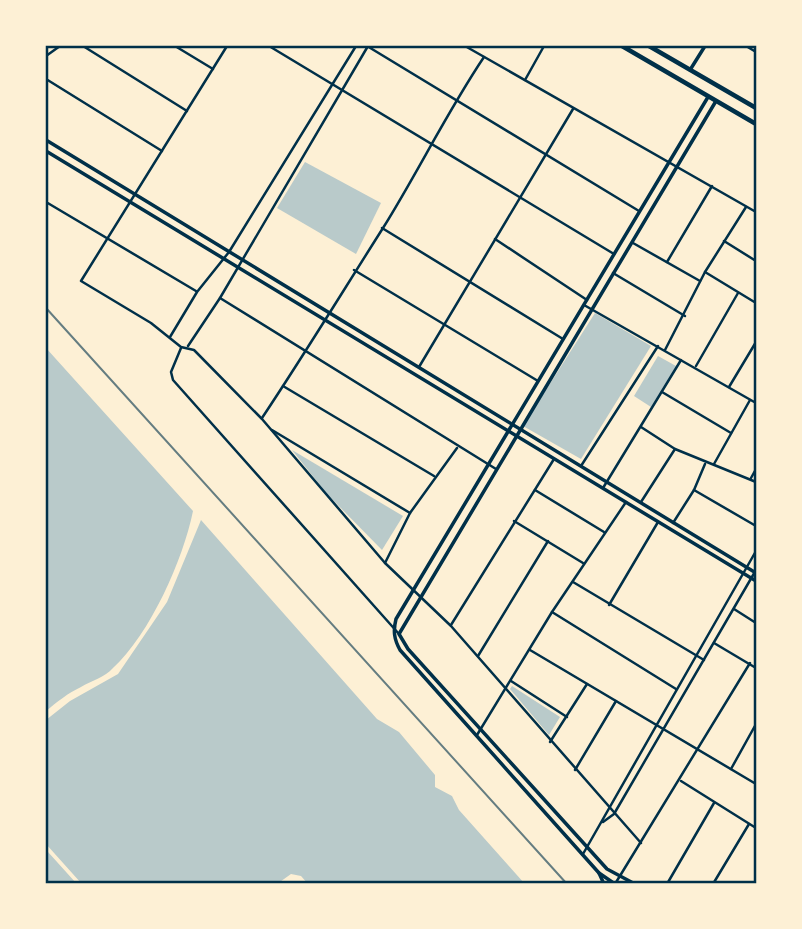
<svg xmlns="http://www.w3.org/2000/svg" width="802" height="929" font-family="Poppins,sans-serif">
	<rect width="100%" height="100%" fill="#fdf0d5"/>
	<!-- green -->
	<g fill="#b9caca">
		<path d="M305 162 381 203 356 254 277 208Z"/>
		<path d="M595 313 651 346 581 459 523 426Z"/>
		<path d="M46 348 193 511C183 560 150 634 113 668 105 677 91 681 81 687 68 693 57 702 46 711Z"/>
		<path d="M658 356 676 366 651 407 634 396Z"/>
		<path d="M292 450 403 516 382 550 327 494Z"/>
		<path d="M201 520 377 719 399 732 435 775V787L452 796 459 810 524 883 308 884 301 876 291 874 277 884 81 883 46 844V720L70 701 118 674 167 602Z"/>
		<path d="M512 686 560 717 549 735 510 689Z"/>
		<path d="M46 849 48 852 76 883H46Z"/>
	</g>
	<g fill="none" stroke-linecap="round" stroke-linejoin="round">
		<!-- minor -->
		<g stroke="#003049" stroke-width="2.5">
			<path d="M83 46 187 111"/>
			<path d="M175 46 213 69"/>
			<path d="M227 46 81 281 151 323 181 347 194 350 262 419 385 563 451 626 641 843"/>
			<path d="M269 46 614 254"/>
			<path d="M367 46 639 211"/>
			<path d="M465 46 756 212"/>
			<path d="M746 46 756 52"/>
			<path d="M46 56 60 46"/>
			<path d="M46 79 162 151"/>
			<path d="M525 80 544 46"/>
			<path d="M46 202 196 291"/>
			<path d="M382 228 563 339"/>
			<path d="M495 239 587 300"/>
			<path d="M724 241 756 261"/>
			<path d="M633 243 700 281"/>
			<path d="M667 262 712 186"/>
			<path d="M354 270 538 381"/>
			<path d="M705 272 756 303"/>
			<path d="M613 273 685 316"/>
			<path d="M220 298 496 469"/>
			<path d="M584 305 756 403"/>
			<path d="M170 337 197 292 229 252 356 46"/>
			<path d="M188 346 220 298 368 46"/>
			<path d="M181 348 171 372 173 380 399 634"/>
			<path d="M665 350 705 272 746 207"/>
			<path d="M696 366 738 293"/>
			<path d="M419 367 573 109"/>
			<path d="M283 386 434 476"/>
			<path d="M729 387 756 342"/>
			<path d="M662 392 731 433"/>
			<path d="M262 418C304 355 343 291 383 228 418 172 447 112 484 57"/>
			<path d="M641 427 675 449 756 482"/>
			<path d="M272 430 410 513"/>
			<path d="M714 464 750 400"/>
			<path d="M581 466 658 346"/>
			<path d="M751 478 756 469"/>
			<path d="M603 488 681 360"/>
			<path d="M535 490 604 532"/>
			<path d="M694 490 756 526"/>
			<path d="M641 502 675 449"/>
			<path d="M514 521 583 563"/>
			<path d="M673 523 694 490 705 464"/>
			<path d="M385 563 410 513 457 448"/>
			<path d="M573 582 704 660"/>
			<path d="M609 605 658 522"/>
			<path d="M734 609 756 623"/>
			<path d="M552 612 676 689"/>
			<path d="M451 625 554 459"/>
			<path d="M714 643 756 668"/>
			<path d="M530 650 756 784"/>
			<path d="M478 656 548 541"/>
			<path d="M511 681 567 717"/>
			<path d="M477 735 552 612 626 502"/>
			<path d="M550 742 587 684"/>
			<path d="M731 769 756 724"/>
			<path d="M575 770 616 701"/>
			<path d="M681 781 756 828"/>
			<path d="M603 822 614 814 756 570"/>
			<path d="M583 854 756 551"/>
			<path d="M615 884 750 663"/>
			<path d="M667 884 714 803"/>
			<path d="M713 884 749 824"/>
		</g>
		<!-- tertiary -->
		<g stroke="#003049" stroke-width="3.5">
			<path d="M690 70 705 46"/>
			<path d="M46 140 756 573"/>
			<path d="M46 151 756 581"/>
			<path d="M599 873 604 884"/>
		</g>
		<!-- secondary -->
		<g stroke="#003049" stroke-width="3.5">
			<path d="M615 884 599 873 400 650C394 639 393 631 396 619L708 97"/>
			<path d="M635 884 607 869 408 649 399 634 716 101"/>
		</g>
		<!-- primary -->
		<g stroke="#003049" stroke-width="4.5">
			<path d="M622 46 756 124"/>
			<path d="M649 46 756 108"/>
		</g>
		<!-- rail -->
		<path stroke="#657d81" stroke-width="2" d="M46 308 567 884"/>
	</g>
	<!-- border -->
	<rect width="802" height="929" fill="none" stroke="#fdf0d5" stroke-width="94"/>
	<rect x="47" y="47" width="708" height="835" fill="none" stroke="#003049" stroke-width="2.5"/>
</svg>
